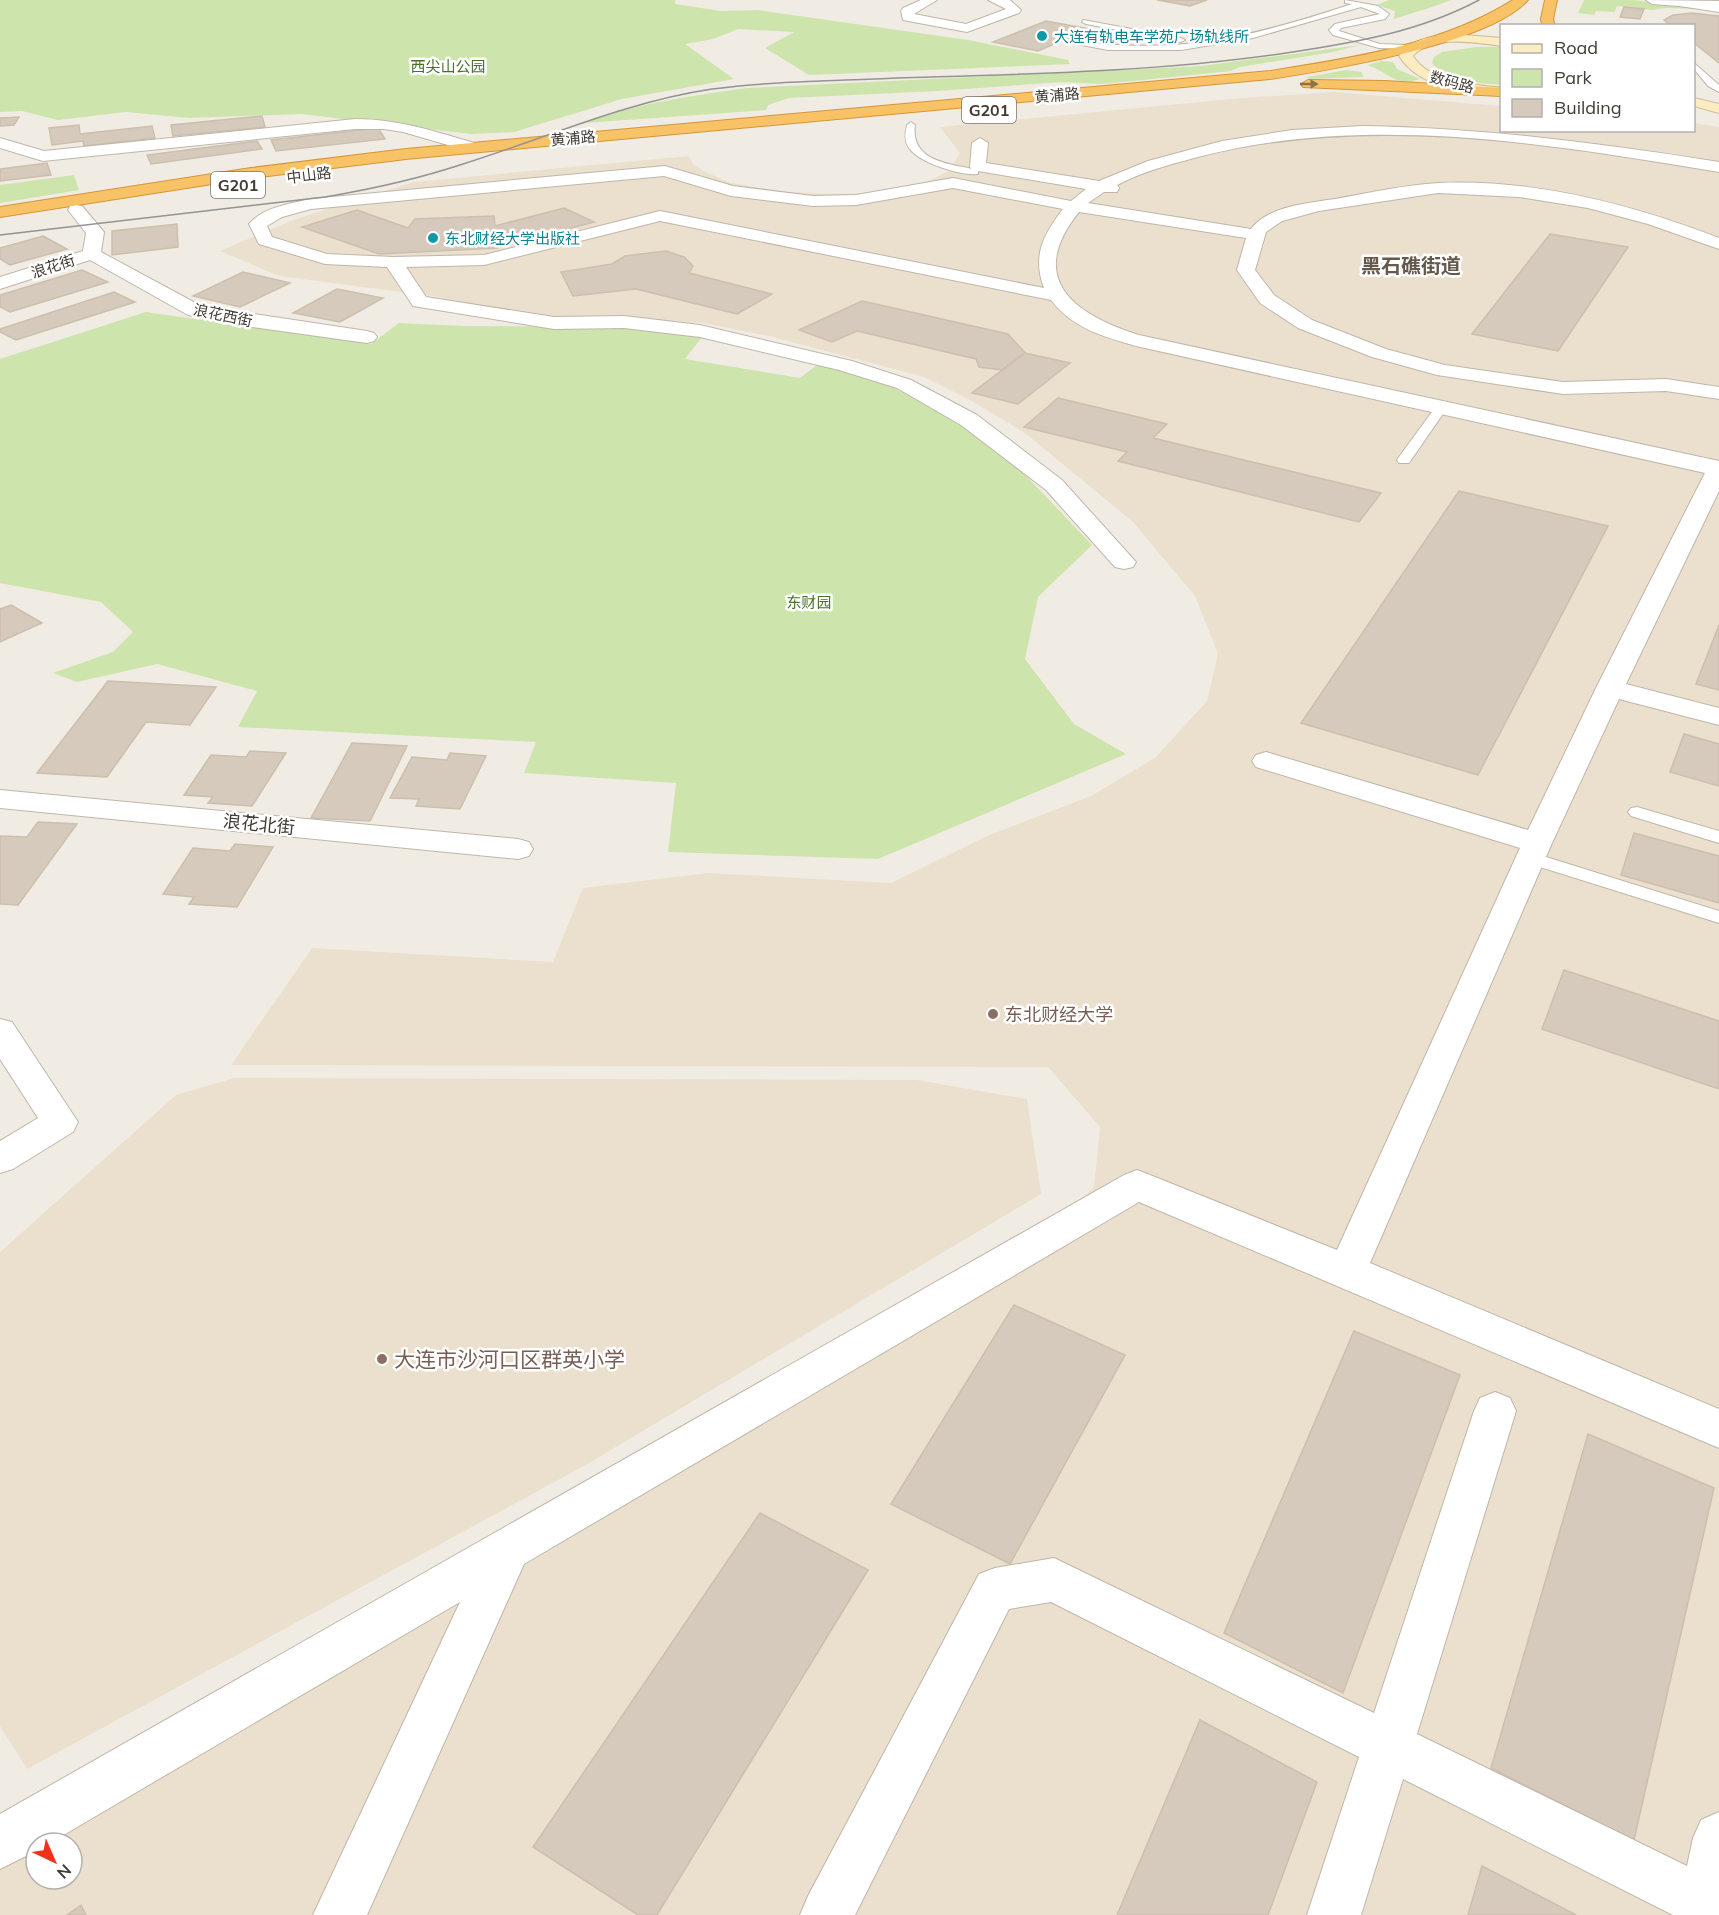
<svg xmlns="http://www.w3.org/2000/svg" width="1719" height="1915" font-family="Mulish,'Noto Sans SC',sans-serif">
	<rect width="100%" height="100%" fill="#f1ece3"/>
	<!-- education -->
	<g fill="#eae0cd" fill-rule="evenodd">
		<path d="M1334 92 1501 106 1502 130H1694V123L1719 127V1915H0V1842L1056 1225 1094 1187 1100 1127 1048 1067 231 1065 312 948 553 962 583 888 708 873 891 883 987 836 1091 796 1155 758 1207 701 1218 654 1195 596 1133 522 1025 433 972 401 924 377 773 337 704 323 623 318 569 321 432 296 279 276 220 251 293 220 414 182 689 156 693 164 703 171 728 182 774 191 828 194 872 193 922 184 949 171 960 153 940 127 1241 98ZM36 1843H72V1879H36Z"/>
		<path d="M234 1078 917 1080 1027 1099 1041 1194 584 1466 27 1769 0 1726V1252L176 1095Z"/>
	</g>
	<!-- green -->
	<g fill="#cde4ad">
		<path d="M0 0H675V4L721 11 757 10 968 40 1068 60 1070 64 809 75 765 48 794 32 738 29 713 39 685 44 734 79 622 99 514 132 471 134 301 114 189 118 126 112 58 120 22 111 0 112Z"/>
		<path d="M1389 0H1451C1432 8 1414 12 1394 19L1395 11 1377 5Z"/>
		<path d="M1584 0H1634L1701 9 1666 8 1652 10 1617 6 1615 12 1596 11 1594 15 1578 13Z"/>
		<path d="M1360 45 1333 52 1240 67 1231 71 1103 84 1063 82 937 91 789 98 768 105 766 110 584 123C637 103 691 96 747 88L1201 66Z"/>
		<path d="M1476 47H1501V85C1479 83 1447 81 1432 63L1434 57 1442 52Z"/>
		<path d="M1382 61 1393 62 1397 69 1420 79C1395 87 1388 72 1367 65Z"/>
		<path d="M1346 70 1361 72 1364 77 1310 79 1307 77Z"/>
		<path d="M74 175 79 190 0 203V185Z"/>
		<path d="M146 312 371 344 399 323 464 326 627 327 702 337 685 359 800 378 822 361C889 383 955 411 1008 459 1037 486 1064 516 1092 545L1038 597 1025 659 1074 724 1126 754 878 859 668 852 676 783 524 773 536 742 238 727 257 691 157 664 77 682 53 673 113 652 133 632 101 602 0 583V359Z"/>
	</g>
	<!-- building -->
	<g fill="#d5cabc" stroke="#ccbfad" stroke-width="1.5">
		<path d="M1157 0H1207L1190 6Z"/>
		<path d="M1624 7 1644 9 1640 19 1620 17Z"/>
		<path d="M1692 13 1719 16V63L1694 43V26H1671L1664 20 1673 15Z"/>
		<path d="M1046 21 1090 29 1038 51 993 42Z"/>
		<path d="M262 116 265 127 173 136 171 125Z"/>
		<path d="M19 117 14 125 0 126V118Z"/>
		<path d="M79 125 80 134 152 126 155 138 84 146 83 141 52 145 49 128Z"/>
		<path d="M378 128 385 139 276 151 271 140Z"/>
		<path d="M257 141 262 149 151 164 147 155Z"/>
		<path d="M47 163 51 175 0 181V169Z"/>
		<path d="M564 208 594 222 497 248 379 254 302 227 357 210 408 228 415 219 494 216 495 226Z"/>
		<path d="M177 224 178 247 112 255V231Z"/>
		<path d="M1550 234 1628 247 1558 351 1472 334Z"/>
		<path d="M43 236 67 249 10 265 0 259V248Z"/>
		<path d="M666 251 684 257 693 266 689 273 772 294 737 314 636 289 573 296 561 272 612 264 625 256Z"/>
		<path d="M82 270 108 282 10 312 0 307V295Z"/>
		<path d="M243 272 290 283 240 307 193 296Z"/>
		<path d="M337 289 383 298 340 322 293 313Z"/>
		<path d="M114 292 135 302 16 340 0 332V329Z"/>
		<path d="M862 301 1008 334 1025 353 1002 370 979 367 976 359 857 331 832 342 799 330Z"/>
		<path d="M1025 353 1070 363 1018 404 972 393Z"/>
		<path d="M1058 398 1167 424 1153 438 1381 493 1359 522 1118 461 1127 452 1024 427Z"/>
		<path d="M1459 491 1608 526 1478 775 1301 723Z"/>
		<path d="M11 605 42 623 0 642V609Z"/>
		<path d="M1719 625V690L1696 684Z"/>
		<path d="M108 681 216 687 190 725 146 722 107 777 37 773Z"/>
		<path d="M1684 734 1719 744V786L1670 772Z"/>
		<path d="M352 743 407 746 370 821 311 818Z"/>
		<path d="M250 751 286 753 252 806 208 803 213 797 184 795 211 755 246 757Z"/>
		<path d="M450 753 486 756 460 809 416 806 419 799 390 798 412 757 447 760Z"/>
		<path d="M38 822 77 824 18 905 0 904V836L27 837Z"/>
		<path d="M1634 833 1719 856V903L1621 875Z"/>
		<path d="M235 844 273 847 237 907 189 904 194 897 163 894 193 848 230 851Z"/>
		<path d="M1564 970 1719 1021V1089L1542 1029Z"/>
		<path d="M1014 1305 1125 1355 1010 1564 891 1504Z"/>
		<path d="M1354 1331 1460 1375 1343 1693 1224 1633Z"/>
		<path d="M1588 1434 1714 1488 1634 1840 1491 1768Z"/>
		<path d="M760 1513 868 1570 657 1915H638L533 1847Z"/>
		<path d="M1200 1720 1317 1782 1268 1915H1117Z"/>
		<path d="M1482 1866 1576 1915H1468Z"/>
		<path d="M81 1905 86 1915H67Z"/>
	</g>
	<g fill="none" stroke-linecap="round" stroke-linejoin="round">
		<!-- lane casing -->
		<g stroke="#bfb6a9" stroke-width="2">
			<g id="lane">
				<path d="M1345 0 1378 6 1389 14 1385 19 1341 28 1339 31 1380 44 1406 45V49L1379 48 1333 35 1329 30 1335 24 1380 14 1361 7 1253 38 1181 50H1108L1066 42 1070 40C1177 56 1252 37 1352 4L1345 3Z"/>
				<path d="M1680 2 1719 8V12L1680 6Z"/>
				<path d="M1083 20 1181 38 1185 40 1181 42 1086 24 1082 22Z"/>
				<path d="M1694 63 1719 85V92L1708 86 1694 69Z"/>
				<path d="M911 122 915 125C910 162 951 164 978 170V174C961 176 919 163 909 148 904 141 905 133 907 125Z"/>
				<path d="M1441 404 1447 408 1409 463H1399L1397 460 1399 457 1437 405Z"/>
				<path d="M1637 807 1719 831V843L1631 816 1628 812 1631 808Z"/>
				<path d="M1530 852 1719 911V923L1524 862 1521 858 1524 854Z"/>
			</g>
		</g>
		<!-- street casing -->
		<g stroke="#bfb6a9" stroke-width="2">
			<g id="street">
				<path d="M921 0H937L914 14 966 24 1006 9 988 0H1010L1021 10 1019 13 967 32 903 20 901 11 903 8Z"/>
				<path d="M1646 0 1719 1V9L1652 4Z"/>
				<path d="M355 119C399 119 436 132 478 144L480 147 472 152 403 132 384 129H355L43 161 0 148V138L44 151Z"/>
				<path d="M1363 126C1483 128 1600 143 1719 162V172C1548 144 1365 112 1194 158 1168 165 1142 172 1117 185L1119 188 1117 192H1104L1088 203 1251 229C1268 206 1308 203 1335 199 1369 193 1404 185 1439 183 1534 179 1631 204 1719 238V249L1648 224 1588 208 1519 197 1438 193 1319 211 1282 221 1266 232 1255 270 1274 295 1312 320 1386 349 1445 365 1563 382 1666 379 1719 387V399L1666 391 1563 394 1437 375 1372 357 1298 328 1260 303 1237 270 1246 238 1079 212C1025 279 1074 315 1139 335L1719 461V491L1626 684 1719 708V725L1619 699 1552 843 1370 1263 1719 1409V1448L1139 1202 524 1564 367 1915H313L460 1602 50 1843H36V1851L0 1869V1814L1124 1175 1137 1170 1150 1175 1337 1250 1520 848 1256 767 1252 761 1256 755 1266 752 1276 755 1528 830 1596 688 1705 473 1136 346C1104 337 1072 328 1051 300L660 221 484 265 406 267 426 297 554 317 624 316 700 325 852 361 911 380 977 415 1062 480 1136 562 1133 567 1124 569 1115 567 1046 490 961 425 897 388 839 370 700 337 624 328 554 329 413 306 387 267 325 264 259 244 249 224C263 207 290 204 310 199L665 166 733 186 813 196 856 195 953 178 1071 201 1086 189 972 170 970 167 972 143 980 138 988 143 986 163 1099 181 1148 161 1222 141 1292 130ZM664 176 731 196 813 206 856 205 953 188 1063 209C1043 235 1032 256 1044 288L660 211 484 255 393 257 327 254 272 237 267 226 282 217 311 209Z"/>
				<path d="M76 205 82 206 104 232 101 252 201 306 367 331 374 333 377 337 374 341 367 343 230 324 188 315 90 260 0 289V277L83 251 86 233 68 210 70 206Z"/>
				<path d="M0 790 518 839 529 842 533 849 529 856 518 859 0 808Z"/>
				<path d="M0 1019 12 1022 78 1122 73 1132 13 1169 0 1173V1141L38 1118 0 1059Z"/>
				<path d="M1495 1392 1510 1398 1516 1411 1417 1734 1687 1866 1693 1838 1701 1820 1719 1812V1915H1673L1403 1779 1361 1915H1307L1359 1757 1051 1602 1009 1609 855 1915H800L808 1896 979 1574 995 1568 1054 1558 1374 1713 1474 1411 1480 1398Z"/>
			</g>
		</g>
		<!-- secondary casing -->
		<g stroke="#d0bd94" stroke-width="2">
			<g id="secondary">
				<path d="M1464 35 1502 38V46C1476 43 1432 34 1413 56 1430 83 1473 84 1502 88V96C1466 92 1420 89 1399 56 1415 35 1440 35 1464 35Z"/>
				<path d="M1694 98 1719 104V113L1694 106Z"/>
			</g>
		</g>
		<!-- highway casing -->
		<g stroke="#d69537" stroke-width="2">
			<g id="highway">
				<path d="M1513 0H1528C1489 44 1329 70 1270 79L406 159 251 178 0 217V207L251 168 406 149 1270 71C1353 58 1441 45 1513 0Z"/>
				<path d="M1545 0H1557L1553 19 1555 26H1542L1541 19Z"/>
				<path d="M1308 80 1385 81 1502 88V96L1303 87 1301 84Z"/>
			</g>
		</g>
		<!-- lane -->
		<use href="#lane" fill="#fff" fill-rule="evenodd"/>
		<!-- street -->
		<use href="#street" fill="#fff" fill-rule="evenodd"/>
		<!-- secondary -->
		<use href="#secondary" fill="#fcecc2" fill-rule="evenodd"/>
		<!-- highway -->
		<use href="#highway" fill="#f8c267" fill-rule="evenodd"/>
		<!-- tram -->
		<path stroke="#939393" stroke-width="1.5" d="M0 235 325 197C372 189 418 179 463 164 546 138 625 102 712 89 773 81 835 81 896 78 1026 74 1157 72 1286 53 1353 43 1419 32 1479 0"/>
	</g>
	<!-- one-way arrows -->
	<defs><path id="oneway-solid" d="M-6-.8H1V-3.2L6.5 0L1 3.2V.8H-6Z" transform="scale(1.5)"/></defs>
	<use fill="#8b7248" href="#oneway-solid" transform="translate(1309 84)"/>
	<!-- markers -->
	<g fill="#0f9aa8" stroke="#fff" stroke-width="2">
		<circle cx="1042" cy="36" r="6"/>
		<circle cx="433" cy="238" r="6"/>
	</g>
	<g fill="#8d6e63" stroke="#fff" stroke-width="2">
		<circle cx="993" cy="1014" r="6"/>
		<circle cx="382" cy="1359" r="6"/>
	</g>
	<g text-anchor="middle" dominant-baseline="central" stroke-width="5" stroke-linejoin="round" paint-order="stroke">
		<!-- far-culture labels -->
		<g font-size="15" fill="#0d838f" stroke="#fff" text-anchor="start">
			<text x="1054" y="36">大连有轨电车学苑广场轨线所</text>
			<text x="445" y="238">东北财经大学出版社</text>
		</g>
		<!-- far-park labels -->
		<g font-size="15" fill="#48712a" stroke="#fff">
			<text x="448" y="66">西尖山公园</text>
			<text x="809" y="602">东财园</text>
		</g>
		<!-- far-street labels -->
		<g font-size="15" fill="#423c34" stroke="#fff">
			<text transform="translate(1452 82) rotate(15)">数码路</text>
			<text transform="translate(1057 95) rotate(-5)">黄浦路</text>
			<text transform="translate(573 138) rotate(-5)">黄浦路</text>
			<text transform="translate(309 175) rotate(-7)">中山路</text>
			<text transform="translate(53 266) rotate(-18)">浪花街</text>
			<text transform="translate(223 315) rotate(12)">浪花西街</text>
		</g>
		<!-- shield labels -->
		<g fill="#fff" stroke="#7b7671" stroke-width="1.5">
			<rect x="962" y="97" width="54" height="26" rx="4.5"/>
			<rect x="211" y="172" width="54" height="26" rx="4.5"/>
		</g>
		<g font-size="16" font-weight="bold" fill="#423c34">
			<text x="989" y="110">G201</text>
			<text x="238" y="185">G201</text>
		</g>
		<!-- street labels -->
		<g font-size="18" fill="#423c34" stroke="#fff">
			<text transform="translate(259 824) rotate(6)">浪花北街</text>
		</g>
		<!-- education labels -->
		<g font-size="18" fill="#785e54" stroke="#fff" text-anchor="start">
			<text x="1005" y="1014">东北财经大学</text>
		</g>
		<!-- far-district labels -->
		<g font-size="20" font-weight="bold" fill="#65594b" stroke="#fff">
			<text x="1411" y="265">黑石礁街道</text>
		</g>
		<!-- near-education labels -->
		<g font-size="21" fill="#785e54" stroke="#fff" text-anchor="start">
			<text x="394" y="1359">大连市沙河口区群英小学</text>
		</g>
	</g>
	<!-- legend -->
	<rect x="1500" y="24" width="195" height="108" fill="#ffffff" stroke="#b3b1ae" stroke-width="1.5"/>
	<rect x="1512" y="44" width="30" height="9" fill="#fcecc2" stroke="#b3b1ae" stroke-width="1.5"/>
	<text x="1554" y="54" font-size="18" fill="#423c34">Road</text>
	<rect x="1512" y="69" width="30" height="18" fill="#cde4ad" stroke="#b3b1ae" stroke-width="1.5"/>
	<text x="1554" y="84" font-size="18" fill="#423c34">Park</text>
	<rect x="1512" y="99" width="30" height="18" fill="#d5cabc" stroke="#b3b1ae" stroke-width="1.5"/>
	<text x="1554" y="114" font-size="18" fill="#423c34">Building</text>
	<!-- north arrow -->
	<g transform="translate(54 1861) rotate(136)"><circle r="28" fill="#ffffff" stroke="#b3b1ae" stroke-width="1.5"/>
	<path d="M0-4.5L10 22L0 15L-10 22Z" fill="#f13119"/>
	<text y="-9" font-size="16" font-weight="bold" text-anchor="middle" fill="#423c34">N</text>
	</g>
</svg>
